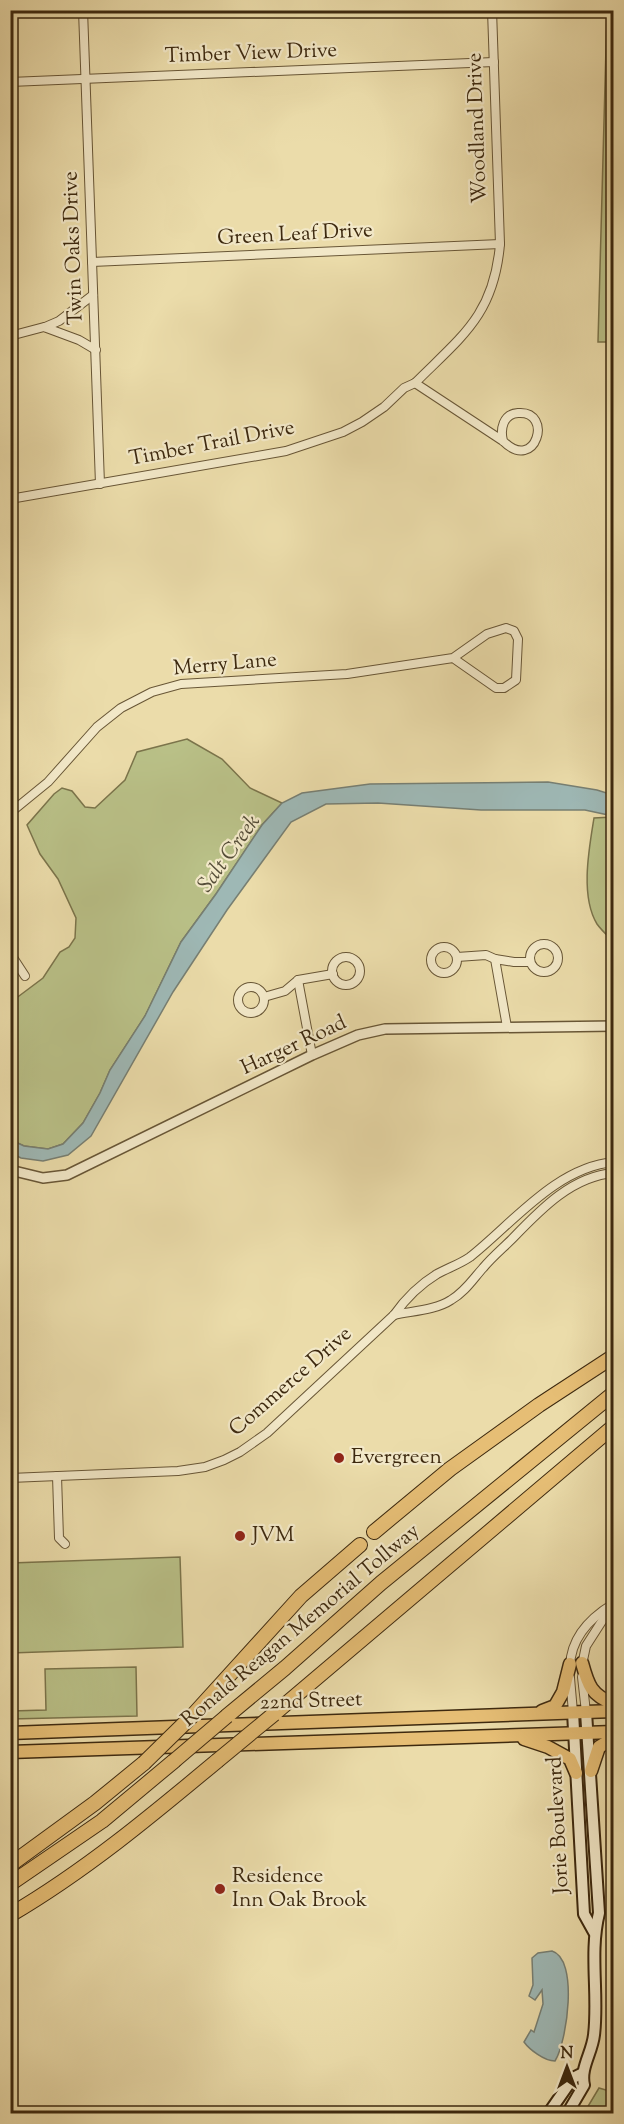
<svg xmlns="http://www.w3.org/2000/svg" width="624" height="2124" font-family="'Sorts Mill Goudy',serif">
	<rect width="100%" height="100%" fill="#ebdcaa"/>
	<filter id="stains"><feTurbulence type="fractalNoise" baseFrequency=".00333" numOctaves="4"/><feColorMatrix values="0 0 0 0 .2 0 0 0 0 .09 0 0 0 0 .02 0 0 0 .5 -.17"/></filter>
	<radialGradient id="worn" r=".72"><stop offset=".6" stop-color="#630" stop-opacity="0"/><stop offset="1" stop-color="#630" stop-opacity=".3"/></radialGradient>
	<!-- green -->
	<g fill="#b9c087" stroke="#7b744b" stroke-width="1.5">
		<path d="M613 10 614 342H598L607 11Z"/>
		<path d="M187 739 222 759 250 788 282 803 262 825 216 894 181 942 145 1016 110 1070 100 1093 83 1123 63 1144 48 1149 24 1146 11 1140V1002L43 978 60 952 69 947 75 938 76 918 58 879 40 854 27 825 54 794 62 788 72 791 85 807 95 808 125 780 137 752Z"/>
		<path d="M613 817H614L613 941C608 936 602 931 597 924 580 896 589 849 594 818Z"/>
		<path d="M180 1557 183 1647 11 1653V1563Z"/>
		<path d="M136 1667 137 1716 11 1719V1711L46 1710 45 1669Z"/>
		<path d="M599 2088 613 2092V2113H584Z"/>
	</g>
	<!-- water -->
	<g fill="#9eb8b5" stroke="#777f73" stroke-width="1.5">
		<path d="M548 782 597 790 613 795V816L585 810H481L378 803 326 804 291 822 227 910 173 992 91 1136 68 1155 43 1161 21 1158 11 1153V1140L24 1146 48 1149 63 1144 83 1123 100 1093 110 1070 145 1016 181 942 216 894 262 825 282 803 302 793 370 784Z"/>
		<path d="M552 1951C579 1959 567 2042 555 2061 544 2061 529 2049 524 2042L531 2030 534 2032 543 2004 542 1990 535 2000 529 1996 533 1985 532 1958 538 1953Z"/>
	</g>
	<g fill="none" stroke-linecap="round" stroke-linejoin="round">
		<!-- minor casing -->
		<g stroke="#685636" stroke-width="10">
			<g id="minor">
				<path d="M83 10 100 484"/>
				<path d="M10 82 494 62"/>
				<path d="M92 262 500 244"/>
				<path d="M45 327 59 321 93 295"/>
				<path d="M10 336 44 327 79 340 96 350"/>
				<path d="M415 383 503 441C536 474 554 410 518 413 503 414 500 429 503 441"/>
				<path d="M10 499 286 451 343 432 362 422 384 407 404 388 415 383C462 336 494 315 500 244L492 10"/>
				<path d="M10 813 48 782 97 727 121 708 152 692 181 684 347 674 453 658 487 634 506 628 514 631 518 639 516 680 504 688H496L453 658"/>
				<circle cx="544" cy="958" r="14"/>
				<circle cx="444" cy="960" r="13"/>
				<path d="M10 953 25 976"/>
				<path d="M457 957 486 955 495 959 514 962H530"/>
				<circle cx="346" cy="971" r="14"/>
				<path d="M495 959 507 1027"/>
				<path d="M298 980 312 1055"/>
				<circle cx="251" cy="1000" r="13"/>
				<path d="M264 997 285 991 298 980 333 974"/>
				<path d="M394 1315C412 1311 436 1310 451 1300 465 1292 473 1279 483 1268 492 1257 503 1248 512 1239 540 1210 572 1176 614 1173"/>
				<path d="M57 1476 59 1538 65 1544"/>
				<path d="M10 1478 178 1471 205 1467 224 1460 240 1452 267 1433 394 1315C406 1298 419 1285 437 1274 448 1268 460 1264 470 1257 512 1224 556 1167 614 1162"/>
				<path d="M582 1665 586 1646 611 1607"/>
				<path d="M570 1666C571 1638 590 1618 613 1604"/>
				<path d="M582 1677 586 1712"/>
				<path d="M570 1678 573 1712"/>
			</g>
		</g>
		<!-- tertiary casing -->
		<g stroke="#685636" stroke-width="12">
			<path id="tertiary" d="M10 1170 43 1178 67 1175 312 1055 358 1035 385 1029 614 1026"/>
		</g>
		<!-- secondary casing -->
		<g stroke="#3d290f" stroke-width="14">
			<g id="secondary">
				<path d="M573 1712 584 1914 594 1932"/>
				<path d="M548 2114 573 2078 581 2074"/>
				<path d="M567 2114 584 2085C580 2068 592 2053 594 2035 599 1995 589 1953 599 1913L586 1712"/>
			</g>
		</g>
		<!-- primary casing -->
		<g stroke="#3d290f" stroke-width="15">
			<g id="primary">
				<path d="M582 1663C588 1685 591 1695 614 1704"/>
				<path d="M542 1711 555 1706 563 1692 570 1664"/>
				<path d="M10 1733 614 1711"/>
				<path d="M524 1739 548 1747 570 1759 576 1773"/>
				<path d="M10 1752 614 1732"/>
				<path d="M591 1771 599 1747 614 1738"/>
			</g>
		</g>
		<!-- motorway casing -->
		<g stroke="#3d290f" stroke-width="16">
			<g id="motorway">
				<path d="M374 1532 450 1469 539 1405 614 1356"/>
				<path d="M194 1714 301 1596 360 1545"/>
				<path d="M274 1714 614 1426"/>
				<path d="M227 1716 285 1668 381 1583 614 1393"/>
				<path d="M10 1865 95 1803 144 1763"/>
				<path d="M10 1884 102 1821 174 1761"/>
				<path d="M10 1915C85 1871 151 1816 217 1761"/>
			</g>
		</g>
		<!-- minor -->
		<use href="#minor" stroke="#f2e8c8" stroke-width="8"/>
		<!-- tertiary -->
		<use href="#tertiary" stroke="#f2e8c8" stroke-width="9"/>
		<!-- secondary -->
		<use href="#secondary" stroke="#f2e8c8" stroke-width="10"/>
		<!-- primary -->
		<use href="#primary" stroke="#e6be75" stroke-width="12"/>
		<!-- motorway -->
		<use href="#motorway" stroke="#e6be75" stroke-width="14"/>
		<!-- motorway-bridge casing -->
		<g stroke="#3d290f" stroke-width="16" stroke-linecap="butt">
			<g id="motorway-bridge">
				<path d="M174 1761 227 1716"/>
				<path d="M217 1761 274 1714"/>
				<path d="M144 1763 194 1714"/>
			</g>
		</g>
		<!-- motorway-bridge -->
		<use href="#motorway-bridge" stroke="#e6be75" stroke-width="14"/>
	</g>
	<!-- markers -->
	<g fill="#8f2418" stroke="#f2e8c8" stroke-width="2">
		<circle cx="339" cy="1458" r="6"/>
		<circle cx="240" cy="1536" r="6"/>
		<circle cx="220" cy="1889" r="6"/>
	</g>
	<g text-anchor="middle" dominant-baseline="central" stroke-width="4.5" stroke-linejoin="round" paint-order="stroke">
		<!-- street labels -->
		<g font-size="21" fill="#3d290f" stroke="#f2e8c8">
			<text transform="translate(251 54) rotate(-2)">Timber View Drive</text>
			<text transform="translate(478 128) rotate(-92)">Woodland Drive</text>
			<text transform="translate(295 235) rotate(-3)">Green Leaf Drive</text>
			<text transform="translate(74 248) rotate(-92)">Twin Oaks Drive</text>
			<text transform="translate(212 444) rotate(-11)">Timber Trail Drive</text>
			<text transform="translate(225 665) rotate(-5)">Merry Lane</text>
			<text transform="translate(294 1046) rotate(-25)">Harger Road</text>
			<text transform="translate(291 1382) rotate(-41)">Commerce Drive</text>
			<text transform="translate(301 1626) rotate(-40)">Ronald Reagan Memorial Tollway</text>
			<text transform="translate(311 1702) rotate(-2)">22nd Street</text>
			<text transform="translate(559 1825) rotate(-93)">Jorie Boulevard</text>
		</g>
		<!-- poi labels -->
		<g font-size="21" fill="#3d290f" stroke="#f2e8c8" text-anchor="start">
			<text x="351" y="1458">Evergreen</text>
			<text x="252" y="1536">JVM</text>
			<text x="232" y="1877">Residence<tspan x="232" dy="24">Inn Oak Brook</tspan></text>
		</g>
		<!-- water labels -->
		<g font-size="22" font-style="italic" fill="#554d38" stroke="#f2e8c8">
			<text transform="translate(230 854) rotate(-54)">Salt Creek</text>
		</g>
	</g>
	<!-- margin -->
	<rect width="624" height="2124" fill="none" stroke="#ebdcaa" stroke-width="36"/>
	<rect x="12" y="12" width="600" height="2100" fill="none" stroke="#3d290f" stroke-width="3"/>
	<rect x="18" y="18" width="588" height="2088" fill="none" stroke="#3d290f" stroke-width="1.5"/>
	<!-- north arrow -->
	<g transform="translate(567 2067)" stroke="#f2e8c8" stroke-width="4.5" paint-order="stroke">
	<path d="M0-4.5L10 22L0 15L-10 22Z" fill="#3d290f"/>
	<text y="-9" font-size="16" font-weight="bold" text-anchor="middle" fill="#3d290f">N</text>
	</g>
	<rect width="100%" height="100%" filter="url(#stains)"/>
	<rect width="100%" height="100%" fill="url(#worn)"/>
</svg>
